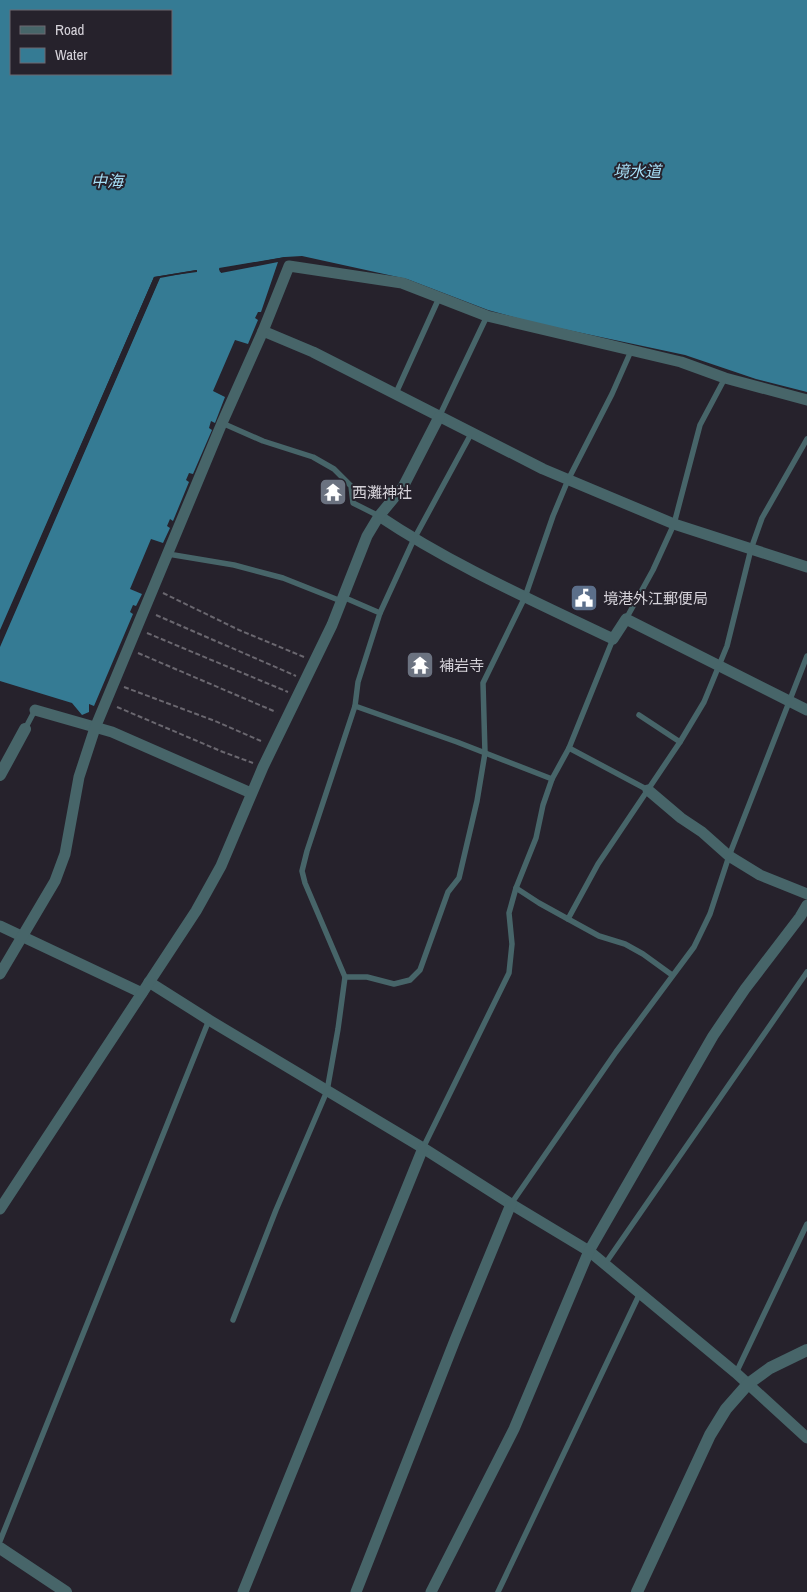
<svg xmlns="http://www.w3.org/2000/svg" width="807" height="1592" font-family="'Archivo Narrow','Noto Sans JP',sans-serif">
	<rect width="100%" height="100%" fill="#26222c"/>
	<!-- water -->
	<path fill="#357b94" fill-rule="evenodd" d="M0 0H807V392L756 379 685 355 535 323 488 310 407 279 302 256 285 257 219 268 221 273 278 262 261 312H258L255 318 258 320 248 344 235 340 213 391 225 397 215 423 211 421 209 428 212 430 193 474 189 473 186 480 189 482 173 521 170 519 167 526 170 528 163 543 151 539 130 589 142 594 136 606 133 605 130 612 133 614 94 706 89 704V712L82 715 72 703 0 681V647L160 278 197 271 196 270 154 277 0 630ZM11 11H171V74H11Z"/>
	<!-- pier -->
	<g fill="#26222c">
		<path d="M285 257 284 259 280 261 220 272 219 269Z"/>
		<path d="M197 270V272L160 277 0 645V641L157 279 2 631 0 632 154 277Z"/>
	</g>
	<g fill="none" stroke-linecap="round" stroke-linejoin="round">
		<!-- path -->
		<g stroke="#6a676f" stroke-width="2" stroke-dasharray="5 2.5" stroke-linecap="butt">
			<path d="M163 593 239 630 304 657"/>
			<path d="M156 615 296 676"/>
			<path d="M147 633 288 692"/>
			<path d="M138 653 276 712"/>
			<path d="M124 687 215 721 261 741"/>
			<path d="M117 707 223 752 253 763"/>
		</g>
		<!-- service -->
		<g stroke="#476569" stroke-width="5.5">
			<path d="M396 393 439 298"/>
			<path d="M439 417 487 316"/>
			<path d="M222 423 263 441 313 457 334 469 351 486 353 503 379 516"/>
			<path d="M168 554 234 565 283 578 341 601"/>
			<path d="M343 597 380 613 358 682 355 706 457 742 552 779"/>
			<path d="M380 613 414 539 471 434"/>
			<path d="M626 619 653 570 674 524 700 425 725 378"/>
			<path d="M639 715 680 742 704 702 727 646 751 549 762 518 807 439"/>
			<path d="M25 729 35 710"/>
			<path d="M569 748 648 790"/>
			<path d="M516 888 539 903 568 919 598 864 680 742"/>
			<path d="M568 919 599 936 625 944 643 954 672 975"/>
			<path d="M345 977H367L394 984 410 980 420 970 448 892 459 878 477 801 485 753 483 683 525 597 553 516 568 480 612 394 631 351"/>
			<path d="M423 1148 509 973 512 944 509 913 516 888 536 838 543 805 552 779 569 748 613 639"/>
			<path d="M511 1204 616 1052 694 947 710 914 729 856 807 656"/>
			<path d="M605 1264 807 972"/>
			<path d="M233 1320 276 1210 327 1091 338 1029 345 977 305 883 302 871 307 851 355 706"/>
			<path d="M736 1373 807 1224"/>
			<path d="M0 1541 209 1020"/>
			<path d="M498 1592 640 1293"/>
		</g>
		<!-- minor -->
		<g stroke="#476569" stroke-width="11">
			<path d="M263 331 313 352 543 469 674 524 807 567"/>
			<path d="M379 516C452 565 534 601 613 639L626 619 807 710"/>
			<path d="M35 710 112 732 251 793"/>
			<path d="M648 790 681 818 702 832 729 856 760 875 807 894"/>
			<path d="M0 926 142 993"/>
			<path d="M0 974 55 881 65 854 79 777 95 728 222 423 263 331 289 266 402 283 487 316 681 362 725 378 807 400"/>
			<path d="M149 982 209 1020 423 1148 511 1204 589 1251 736 1373 807 1438"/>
			<path d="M0 1209 196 911 221 866 263 767 332 625 367 536 379 516 403 487 439 417"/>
			<path d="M243 1592 423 1148"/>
			<path d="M356 1592 455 1340 511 1204"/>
			<path d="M431 1592 514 1429 589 1251 713 1036 745 989 800 917 807 905"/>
		</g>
		<!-- tertiary -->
		<g stroke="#476569" stroke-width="12">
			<path d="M0 775 25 729"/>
			<path d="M0 1548 66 1592"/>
			<path d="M637 1592 710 1435 726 1409 748 1384 770 1368 807 1350"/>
		</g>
	</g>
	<!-- icons -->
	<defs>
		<g id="temple-square" transform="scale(1.4375)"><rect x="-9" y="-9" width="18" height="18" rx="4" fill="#6b7280" stroke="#26222c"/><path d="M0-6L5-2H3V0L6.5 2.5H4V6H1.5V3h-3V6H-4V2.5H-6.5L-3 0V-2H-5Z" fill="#fff"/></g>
		<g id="civic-square" transform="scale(1.4375)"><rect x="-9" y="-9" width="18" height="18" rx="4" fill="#5c6f8a" stroke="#26222c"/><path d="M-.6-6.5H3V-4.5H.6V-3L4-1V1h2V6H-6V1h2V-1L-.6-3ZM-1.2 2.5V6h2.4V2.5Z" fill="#fff"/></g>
	</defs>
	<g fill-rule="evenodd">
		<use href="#temple-square" x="333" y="492"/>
		<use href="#civic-square" x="584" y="598"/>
		<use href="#temple-square" x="420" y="665"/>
	</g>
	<g text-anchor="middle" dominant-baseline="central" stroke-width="4" stroke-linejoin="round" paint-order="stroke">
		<!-- poi labels -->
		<g font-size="15" fill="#d5d2d9" stroke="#26222c" text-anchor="start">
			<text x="352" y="492">西灘神社</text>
			<text x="603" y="598">境港外江郵便局</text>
			<text x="439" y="665">補岩寺</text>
		</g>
		<!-- water labels -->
		<g font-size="16" font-style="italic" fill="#a6def5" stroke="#26222c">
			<text x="637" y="171">境水道</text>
			<text x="107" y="181">中海</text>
		</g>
	</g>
	<!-- legend -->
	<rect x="10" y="10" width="162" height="65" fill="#26222c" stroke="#6c6871"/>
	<rect x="20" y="26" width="25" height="8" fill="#476569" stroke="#6c6871"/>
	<text x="55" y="35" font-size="15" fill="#d5d2d9">Road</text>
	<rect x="20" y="48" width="25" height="15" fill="#357b94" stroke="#6c6871"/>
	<text x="55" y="60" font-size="15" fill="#d5d2d9">Water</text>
</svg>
